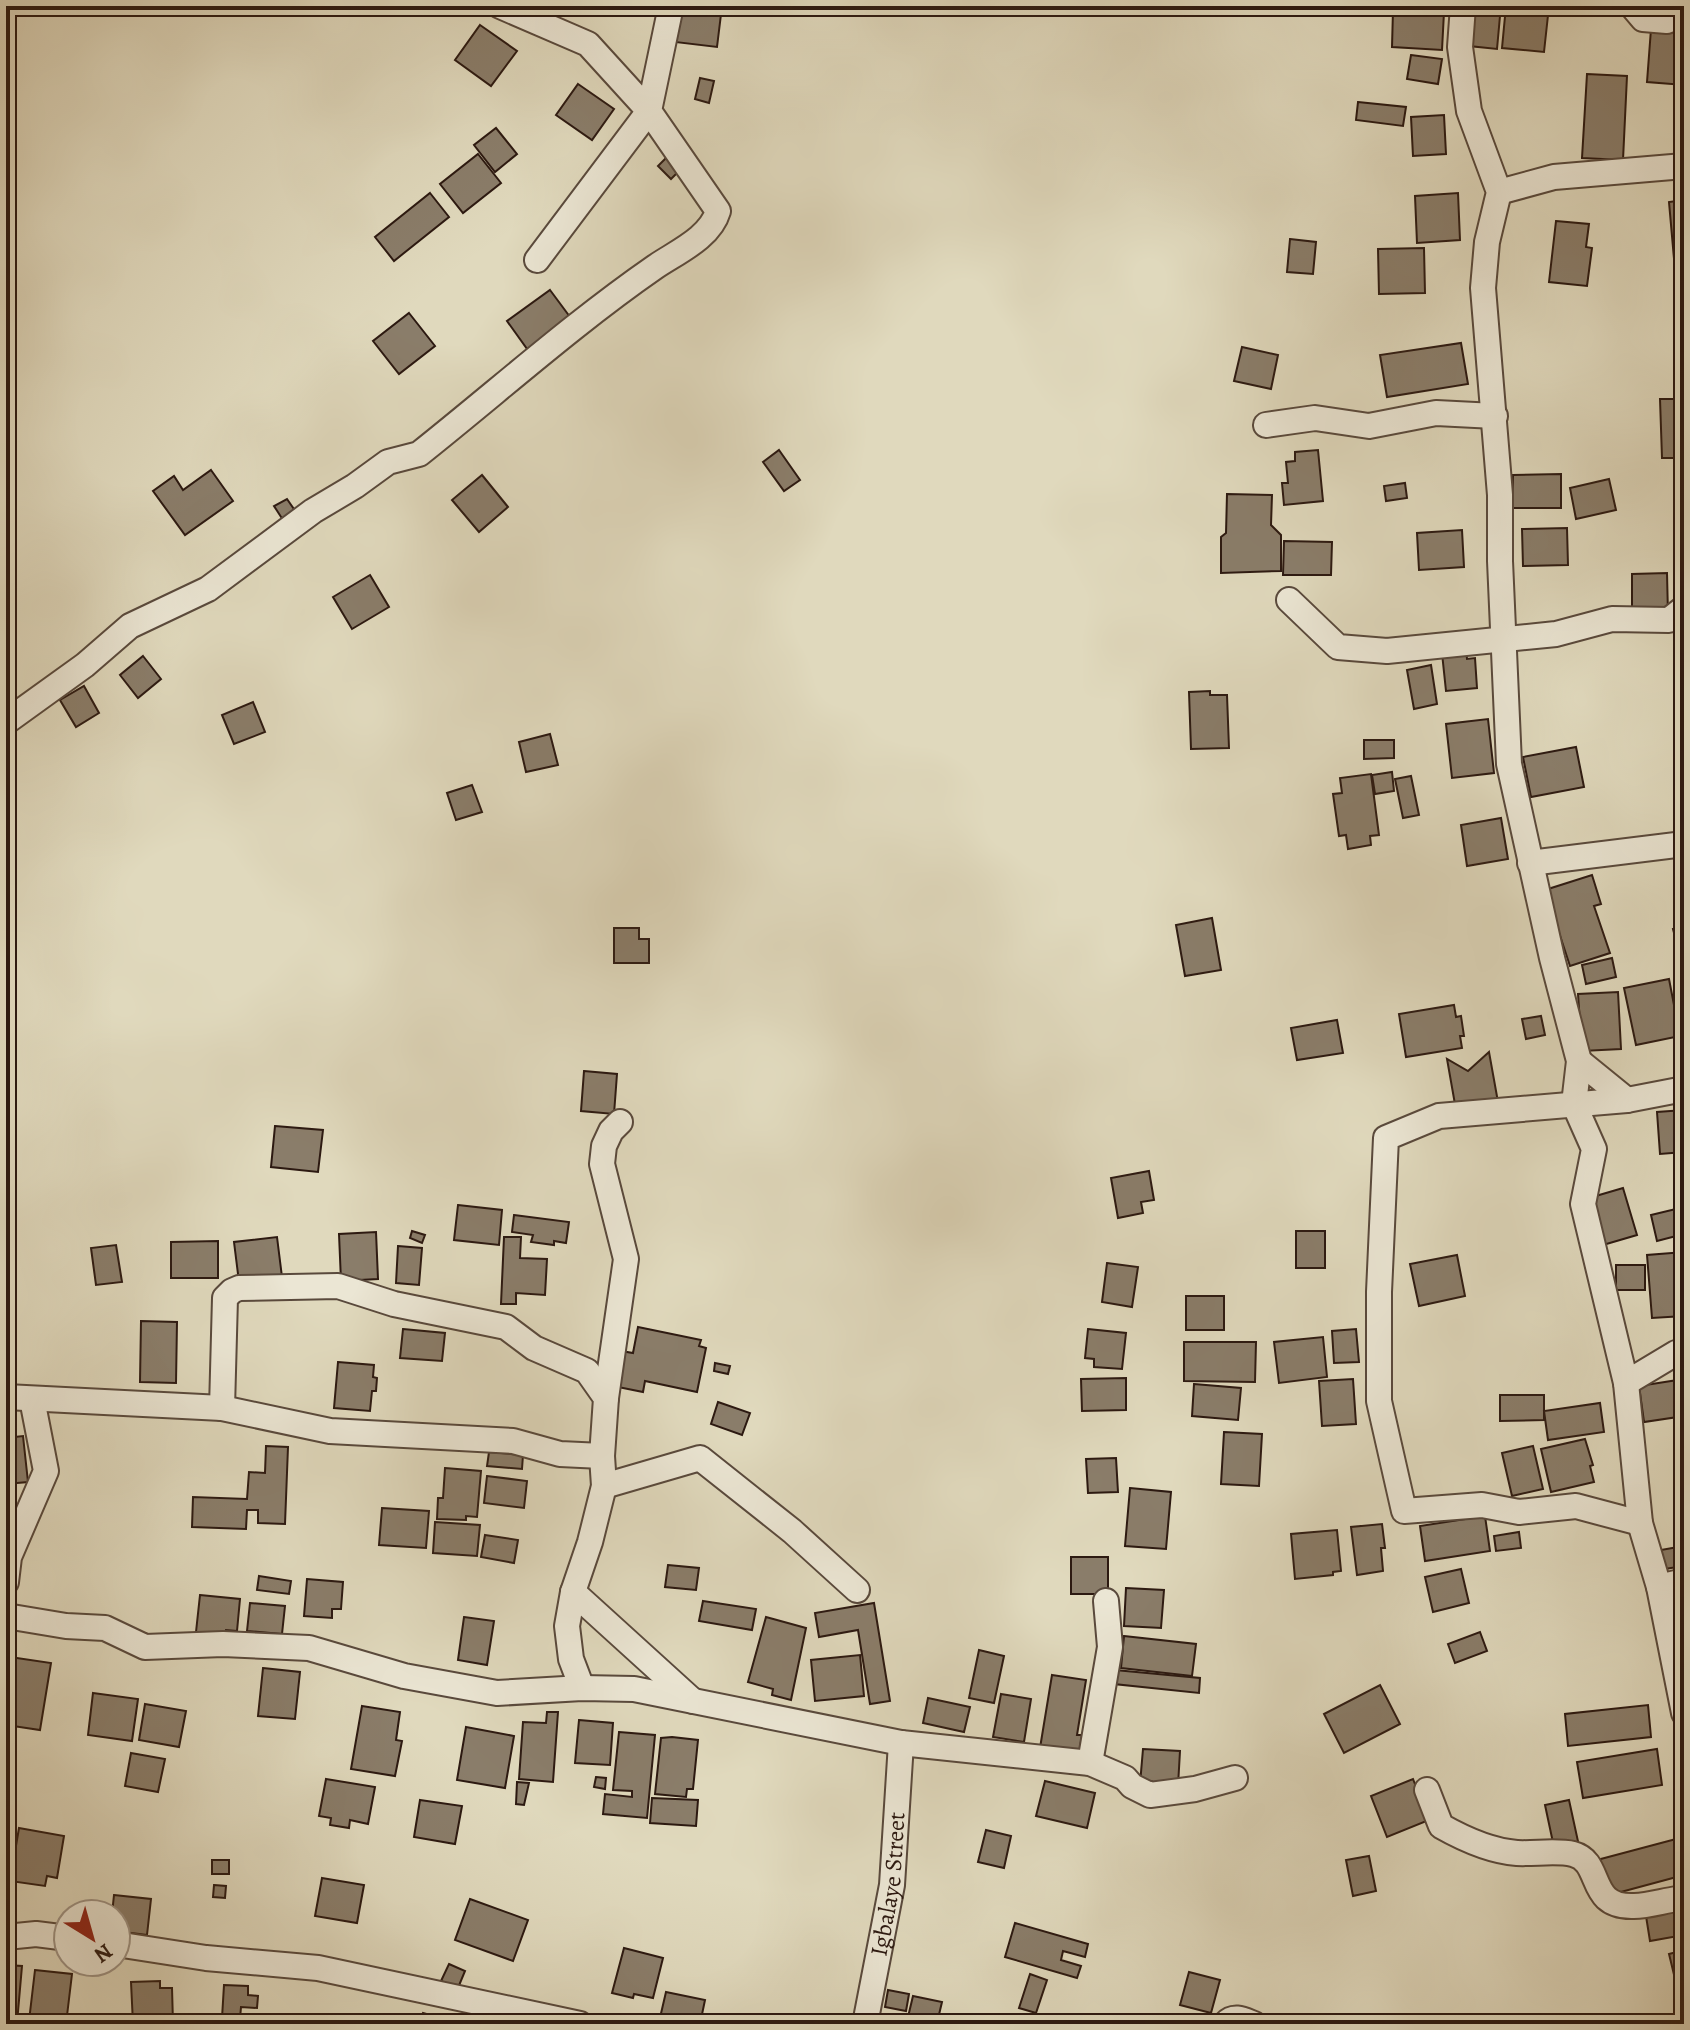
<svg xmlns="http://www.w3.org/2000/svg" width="1690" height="2030" font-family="Alegreya,serif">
	<rect width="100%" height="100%" fill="#e0d9bd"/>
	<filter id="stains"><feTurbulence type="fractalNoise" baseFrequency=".0025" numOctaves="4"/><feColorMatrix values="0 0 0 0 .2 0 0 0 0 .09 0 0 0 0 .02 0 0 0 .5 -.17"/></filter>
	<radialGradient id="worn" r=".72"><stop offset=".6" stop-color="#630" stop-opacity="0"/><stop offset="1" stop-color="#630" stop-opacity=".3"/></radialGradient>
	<!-- building -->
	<g fill="#8a7d6a" stroke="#2c1911" stroke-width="2">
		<path d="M680 6H722L717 47 675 42Z"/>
		<path d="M1506 6H1549L1544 52 1502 48Z"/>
		<path d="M1393 10 1444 12 1442 50 1392 47Z"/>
		<path d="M1472 14 1500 16 1497 49 1469 46Z"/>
		<path d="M480 25 517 51 491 86 455 60Z"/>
		<path d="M1651 29 1684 31V85L1647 82Z"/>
		<path d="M1411 55 1442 59 1438 84 1407 79Z"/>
		<path d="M1587 74 1627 76 1623 160 1582 158Z"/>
		<path d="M700 78 714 81 709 103 695 99Z"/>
		<path d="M578 84 614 109 592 140 556 115Z"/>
		<path d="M1358 102 1406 107 1403 126 1356 120Z"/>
		<path d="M1444 115 1446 154 1413 156 1411 117Z"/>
		<path d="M496 128 517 154 495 172 474 145Z"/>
		<path d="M478 154 501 183 463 213 440 184Z"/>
		<path d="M669 155 682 168 671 179 658 166Z"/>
		<path d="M430 193 449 217 394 261 375 237Z"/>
		<path d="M1458 193 1460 240 1417 243 1415 196Z"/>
		<path d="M1684 200V269L1675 270 1669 202Z"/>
		<path d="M1556 221 1589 224 1586 247 1592 248 1587 286 1549 282Z"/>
		<path d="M1290 239 1316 242 1313 274 1287 272Z"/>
		<path d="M1424 248 1425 293 1379 294 1378 249Z"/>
		<path d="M550 290 573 321 530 353 507 321Z"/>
		<path d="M409 313 435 346 399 374 373 341Z"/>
		<path d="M1461 343 1468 384 1387 397 1380 355Z"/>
		<path d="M1242 347 1278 355 1271 389 1234 381Z"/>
		<path d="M1680 398H1684V458H1681Z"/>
		<path d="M1660 399H1677L1679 458H1662Z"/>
		<path d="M779 450 800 480 784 491 763 462Z"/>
		<path d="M1318 450 1323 501 1284 505 1282 483H1288L1286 462 1295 461V452Z"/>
		<path d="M211 470 233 501 185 535 153 491 174 476 183 490Z"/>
		<path d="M1561 474V508H1512L1513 475Z"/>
		<path d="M482 475 508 507 479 532 452 500Z"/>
		<path d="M1609 479 1616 510 1576 519 1570 488Z"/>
		<path d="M1405 483 1407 498 1386 501 1384 486Z"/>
		<path d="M1227 494 1272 495 1271 525 1281 535V571L1221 573V537L1226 533Z"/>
		<path d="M287 499 296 512 283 520 274 506Z"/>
		<path d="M1567 528 1568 565 1523 566 1522 529Z"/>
		<path d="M1462 530 1464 567 1419 570 1417 533Z"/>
		<path d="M1284 541 1332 542 1331 575H1283Z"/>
		<path d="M1667 573 1668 615 1632 616V574Z"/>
		<path d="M370 575 389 607 352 629 333 597Z"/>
		<path d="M1466 650 1467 659 1475 658 1477 688 1446 691 1442 653Z"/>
		<path d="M143 656 161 679 138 698 120 675Z"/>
		<path d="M1431 665 1437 704 1414 709 1407 670Z"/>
		<path d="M84 686 99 713 76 727 60 700Z"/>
		<path d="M1210 691V695H1227L1229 748 1191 749 1189 692Z"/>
		<path d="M253 702 265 732 234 744 222 715Z"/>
		<path d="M1488 719 1494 773 1452 778 1446 724Z"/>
		<path d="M550 734 558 765 526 772 519 742Z"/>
		<path d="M1364 740H1394V758L1364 759Z"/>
		<path d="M1576 747 1584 787 1531 797 1523 757Z"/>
		<path d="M1392 772 1394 791 1375 794 1372 775Z"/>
		<path d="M1371 774 1379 835 1370 836 1371 845 1348 849 1346 835 1339 836 1333 794 1342 793 1340 778Z"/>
		<path d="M1411 776 1419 815 1403 818 1395 779Z"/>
		<path d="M472 785 482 812 456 820 447 793Z"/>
		<path d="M1501 818 1508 859 1467 866 1461 825Z"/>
		<path d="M1592 875 1601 904 1594 906 1610 953 1570 966 1545 890Z"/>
		<path d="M1212 918 1221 970 1185 976 1176 925Z"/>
		<path d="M1684 926V963L1682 964 1673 929Z"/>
		<path d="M614 928H639V939H649V963H614Z"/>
		<path d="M1612 958 1616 977 1586 984 1582 965Z"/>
		<path d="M1669 979 1680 1036 1636 1045 1624 988Z"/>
		<path d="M1618 992 1621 1049 1582 1051 1578 994Z"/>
		<path d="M1454 1005 1456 1017 1461 1016 1464 1036H1460L1462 1048 1406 1057 1399 1014Z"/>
		<path d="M1541 1016 1545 1035 1526 1039 1522 1019Z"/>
		<path d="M1337 1020 1343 1053 1297 1060 1291 1028Z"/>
		<path d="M1489 1052 1498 1102 1456 1110 1447 1059 1468 1071Z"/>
		<path d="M584 1071 617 1074 614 1114 581 1111Z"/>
		<path d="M1684 1110V1152L1660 1154 1657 1112Z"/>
		<path d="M275 1126 323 1130 318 1172 271 1167Z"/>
		<path d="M1149 1171 1154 1200 1141 1202 1143 1213 1118 1218 1111 1178Z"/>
		<path d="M1623 1188 1637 1235 1603 1245 1589 1198Z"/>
		<path d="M458 1205 502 1210 499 1245 454 1240Z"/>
		<path d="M1684 1207V1234L1657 1241 1651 1215Z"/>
		<path d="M514 1215 569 1222 566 1243 554 1241V1245L531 1242 533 1235 512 1232Z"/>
		<path d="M412 1231 425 1235 422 1243 410 1238Z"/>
		<rect x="1296" y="1231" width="29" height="37"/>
		<path d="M376 1232 378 1279 341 1281 339 1234Z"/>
		<path d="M277 1237 282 1277 239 1282 234 1242Z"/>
		<path d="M504 1237H521L520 1258 547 1259 545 1295 516 1293V1304H501Z"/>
		<path d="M218 1241V1278H171V1242Z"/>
		<path d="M116 1245 122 1282 96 1285 91 1248Z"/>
		<path d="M398 1246 422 1248 419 1285 396 1283Z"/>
		<path d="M1684 1252V1316L1652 1318 1647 1255Z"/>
		<path d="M1457 1255 1465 1296 1419 1306 1410 1264Z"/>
		<path d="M1107 1263 1138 1267 1132 1307 1102 1302Z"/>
		<rect x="1616" y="1265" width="29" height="25"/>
		<rect x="1186" y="1296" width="38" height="34"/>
		<path d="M141 1321 177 1322 176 1383 140 1382Z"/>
		<path d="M638 1327 701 1340 699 1346 706 1348 697 1392 645 1381 643 1392 613 1386 621 1351 633 1353Z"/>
		<path d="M403 1329 445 1333 442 1361 400 1358Z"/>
		<path d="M1088 1329 1126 1333 1122 1369 1094 1367V1359L1085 1358Z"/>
		<path d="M1356 1329 1359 1362 1334 1363 1332 1331Z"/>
		<path d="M1323 1337 1327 1377 1279 1383 1274 1342Z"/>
		<path d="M1184 1342H1256L1255 1382 1184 1381Z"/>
		<path d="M338 1362 374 1365 373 1377 377 1378 376 1391H372L370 1411 334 1408Z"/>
		<path d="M715 1363 730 1366 728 1374 714 1371Z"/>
		<path d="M1126 1378V1410L1082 1411 1081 1379Z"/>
		<path d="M1353 1379 1356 1424 1322 1426 1319 1381Z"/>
		<path d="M1684 1379V1422L1678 1423V1417L1644 1422 1639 1386Z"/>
		<path d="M1194 1384 1241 1388 1238 1420 1192 1416Z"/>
		<path d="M1500 1395H1544V1420L1500 1421Z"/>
		<path d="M718 1402 750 1413 742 1435 711 1424Z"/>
		<path d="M1600 1403 1604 1432 1548 1440 1544 1411Z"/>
		<path d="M1224 1432 1262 1434 1259 1486 1221 1484Z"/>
		<path d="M23 1436 28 1482 6 1484V1438Z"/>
		<path d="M1585 1439 1593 1465 1590 1466 1594 1482 1551 1492 1541 1449Z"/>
		<path d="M266 1446 288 1447 285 1524 258 1523V1510H247L246 1529 192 1527 193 1497 247 1499 249 1472 265 1473Z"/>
		<path d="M1533 1446 1543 1489 1512 1496 1502 1453Z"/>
		<path d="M489 1452 523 1455 522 1469 487 1466Z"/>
		<path d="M1116 1458 1118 1492 1088 1493 1086 1459Z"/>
		<path d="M445 1468 481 1471 477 1517 466 1516V1520L437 1519 438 1498H443Z"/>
		<path d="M487 1476 527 1481 524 1508 484 1503Z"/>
		<path d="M1130 1488 1171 1492 1166 1549 1125 1546Z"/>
		<path d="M382 1508 429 1511 426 1548 379 1545Z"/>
		<path d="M1485 1516 1490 1551 1425 1561 1420 1526Z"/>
		<path d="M435 1522 480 1525 477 1556 433 1553Z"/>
		<path d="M1382 1524 1385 1548H1381L1383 1571 1357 1575 1351 1527Z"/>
		<path d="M1337 1530 1341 1571 1333 1572V1575L1295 1579 1291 1534Z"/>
		<path d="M1519 1532 1521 1548 1496 1551 1494 1536Z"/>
		<path d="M485 1535 518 1540 514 1563 481 1557Z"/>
		<path d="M1684 1546V1566L1658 1570 1655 1551Z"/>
		<rect x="1071" y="1557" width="37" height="37"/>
		<path d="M668 1565 699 1568 696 1590 665 1587Z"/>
		<path d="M1461 1569 1469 1603 1433 1612 1425 1577Z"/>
		<path d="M259 1576 291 1581 289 1594 257 1590Z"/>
		<path d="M307 1579 343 1582 341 1609H332V1618L304 1616Z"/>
		<path d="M1126 1588 1164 1590 1161 1628 1124 1626Z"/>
		<path d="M200 1595 240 1599 237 1631 226 1630 225 1635 196 1632Z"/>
		<path d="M703 1601 756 1609 752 1630 699 1621Z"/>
		<path d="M250 1603 285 1606 282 1634 247 1631Z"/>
		<path d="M874 1603 890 1701 870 1704 858 1630 819 1637 815 1613Z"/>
		<path d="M464 1617 494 1621 487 1665 458 1660Z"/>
		<path d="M766 1617 806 1628 791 1700 772 1695 773 1689 748 1682Z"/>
		<path d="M1480 1632 1487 1651 1455 1663 1448 1644Z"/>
		<path d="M1124 1636 1196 1644 1192 1676 1121 1668Z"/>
		<path d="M979 1650 1004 1656 994 1703 969 1698Z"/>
		<path d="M860 1655 864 1696 815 1701 811 1660Z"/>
		<path d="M10 1657 51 1663 40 1730 6 1725V1670H8Z"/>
		<path d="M263 1668 300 1672 295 1719 258 1716Z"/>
		<path d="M1115 1670 1200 1678 1199 1693 1114 1684Z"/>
		<path d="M1052 1675 1086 1680 1077 1735H1082L1079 1754 1040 1748Z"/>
		<path d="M1380 1685 1400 1724 1344 1753 1324 1714Z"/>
		<path d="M93 1693 138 1699 132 1741 88 1735Z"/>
		<path d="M1001 1694 1031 1699 1024 1742 993 1737Z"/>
		<path d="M928 1698 970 1707 964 1732 923 1723Z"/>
		<path d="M145 1704 186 1711 179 1747 139 1740Z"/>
		<path d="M1648 1705 1651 1737 1568 1746 1565 1714Z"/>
		<path d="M362 1706 400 1712 396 1740 402 1741 395 1776 351 1769Z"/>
		<path d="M547 1712H558L553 1782 519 1779 523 1722 546 1723Z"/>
		<path d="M579 1720 613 1723 610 1765 575 1763Z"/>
		<path d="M466 1727 514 1736 505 1788 457 1780Z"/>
		<path d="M619 1732 655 1735 647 1818 603 1814 605 1794 632 1797V1791L613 1790Z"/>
		<path d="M672 1737 698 1740 693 1789H687L686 1797 655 1794 661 1738Z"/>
		<path d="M1143 1749 1180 1751 1178 1786 1140 1784Z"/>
		<path d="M1657 1749 1662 1785 1583 1798 1577 1762Z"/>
		<path d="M131 1753 165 1759 158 1792 125 1786Z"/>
		<path d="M596 1777 606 1778 605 1789 594 1787Z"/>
		<path d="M326 1779 375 1787 368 1824 350 1820 349 1828 330 1825 331 1818 319 1816Z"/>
		<path d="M1413 1779 1429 1820 1387 1837 1371 1796Z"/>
		<path d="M1045 1781 1095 1793 1087 1828 1036 1816Z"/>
		<path d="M517 1782 529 1783 524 1805 516 1804Z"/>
		<path d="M652 1798 698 1800 696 1826 650 1823Z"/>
		<path d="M420 1800 462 1806 455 1844 414 1837Z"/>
		<path d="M1569 1800 1579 1846 1555 1852 1545 1805Z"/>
		<path d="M19 1828 64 1836 57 1878 47 1876 45 1886 10 1881Z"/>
		<path d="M986 1830 1011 1836 1004 1868 978 1862Z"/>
		<path d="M1676 1839 1684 1875 1606 1896 1597 1860Z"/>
		<path d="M1369 1856 1376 1891 1353 1896 1346 1860Z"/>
		<rect x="212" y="1860" width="17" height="14"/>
		<path d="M322 1878 364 1885 357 1923 315 1916Z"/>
		<path d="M214 1885 226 1886 225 1898 213 1897Z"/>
		<path d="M114 1895 151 1899 147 1935 116 1931V1914H112Z"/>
		<path d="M470 1899 528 1920 513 1961 455 1940Z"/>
		<path d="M1684 1910V1935L1650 1941 1646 1916Z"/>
		<path d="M1015 1923 1088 1944 1085 1957 1063 1951 1061 1960 1081 1966 1077 1978 1005 1957Z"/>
		<path d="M624 1948 663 1958 653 1998 634 1994 633 1998 612 1993Z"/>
		<path d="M1684 1950V2016L1669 1954Z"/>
		<path d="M449 1964 465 1971 458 1988 441 1981Z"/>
		<path d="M6 1965 22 1966 17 2023 6 2022Z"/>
		<path d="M35 1970 72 1974 66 2024 29 2021Z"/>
		<path d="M1189 1972 1220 1980 1211 2013 1180 2005Z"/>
		<path d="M1030 1974 1047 1980 1036 2013 1019 2008Z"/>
		<path d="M160 1981V1988H172L173 2023 133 2024 131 1982Z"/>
		<path d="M224 1985 248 1986V1995L258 1996 257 2008 241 2007 240 2019 222 2018Z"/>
		<path d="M888 1990 909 1994 906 2011 885 2007Z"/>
		<path d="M666 1992 705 2000 700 2024 659 2022Z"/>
		<path d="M913 1996 942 2002 937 2023 908 2017Z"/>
		<path d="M423 2013 437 2017 435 2024H419Z"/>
	</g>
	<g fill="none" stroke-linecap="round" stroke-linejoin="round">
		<!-- minor casing -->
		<g stroke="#59493c" stroke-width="28">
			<g id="minor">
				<path d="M500 6 588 44 649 111 537 260"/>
				<path d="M1463 6 1460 47 1469 111 1499 192 1487 242 1483 288 1500 495V561L1509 764 1552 958 1579 1061 1574 1104 1594 1149 1583 1204 1626 1383 1640 1523 1659 1587 1684 1713"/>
				<path d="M1632 6 1643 19 1667 21 1684 14"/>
				<path d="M1499 192 1554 177 1684 166"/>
				<path d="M1266 425 1315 418 1369 426 1436 413 1495 416"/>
				<path d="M1289 600 1338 647 1387 651 1556 634 1612 619 1669 620 1684 608"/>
				<path d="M6 722 85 665 130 626 208 589 313 511 355 486 388 462 419 454C497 392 574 323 655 267 677 252 710 238 718 211L649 111 671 6"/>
				<path d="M1530 863 1684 844"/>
				<path d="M1579 1061 1627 1100"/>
				<path d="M1626 1383 1676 1353 1684 1351"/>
				<path d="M6 1397 222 1408 330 1431 513 1441 560 1454 602 1456"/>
				<path d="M606 1398 626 1259 602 1164 604 1146 611 1131 620 1122"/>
				<path d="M222 1408 225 1298 232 1291 239 1288 338 1286 394 1304 506 1327 534 1348 587 1371 606 1398 602 1456 604 1486 590 1542 573 1592 567 1626 571 1659 582 1688"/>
				<path d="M604 1486 700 1458 792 1531 857 1590"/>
				<path d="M1640 1523 1576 1506 1519 1512 1482 1505 1404 1511 1379 1401V1292L1386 1138 1439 1116 1627 1100 1684 1089"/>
				<path d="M6 1582 9 1557 46 1471 32 1399"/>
				<path d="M1659 1587 1684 1581"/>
				<path d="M573 1592 693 1701"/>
				<path d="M6 1616 66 1626 105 1628 145 1647 223 1644 309 1648 404 1676 497 1693 582 1688 634 1689 901 1743 1090 1763 1125 1778 1132 1786 1150 1795 1195 1789 1235 1778"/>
				<path d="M1090 1763 1110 1647 1106 1601"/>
				<path d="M1427 1790 1441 1826C1464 1839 1490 1851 1517 1853 1535 1854 1556 1850 1573 1854 1604 1862 1586 1908 1634 1906 1648 1906 1663 1901 1677 1899L1684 1900"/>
				<path d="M6 1937 36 1934 68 1938"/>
				<path d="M116 1944 206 1958 318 1968 580 2024"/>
				<path id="s1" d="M865 2024 892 1885 901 1743"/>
				<path d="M1225 2024C1234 2014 1244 2020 1254 2024"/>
			</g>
		</g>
		<!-- minor -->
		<use href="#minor" stroke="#ebe6d4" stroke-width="24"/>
	</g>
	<g text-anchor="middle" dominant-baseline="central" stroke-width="7" stroke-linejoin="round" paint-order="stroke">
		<!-- street labels -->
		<g font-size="24" fill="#2c1911" stroke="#ebe6d4">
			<text stroke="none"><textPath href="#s1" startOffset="142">Igbalaye Street</textPath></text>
		</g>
	</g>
	<!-- margin -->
	<rect width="1690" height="2030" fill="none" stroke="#e0d9bd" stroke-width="32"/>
	<rect x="8" y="8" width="1674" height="2014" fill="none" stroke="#2c1911" stroke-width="4"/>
	<rect x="16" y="16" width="1658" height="1998" fill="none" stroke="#2c1911" stroke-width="2"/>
	<!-- north arrow -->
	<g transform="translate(92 1938) rotate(143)"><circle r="38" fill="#ebe6d4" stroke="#9f9486" stroke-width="2"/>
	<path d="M0-6L14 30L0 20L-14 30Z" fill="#8f2418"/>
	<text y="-12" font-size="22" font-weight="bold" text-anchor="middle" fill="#2c1911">N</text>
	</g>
	<rect width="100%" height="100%" filter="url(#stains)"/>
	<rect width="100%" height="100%" fill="url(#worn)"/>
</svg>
